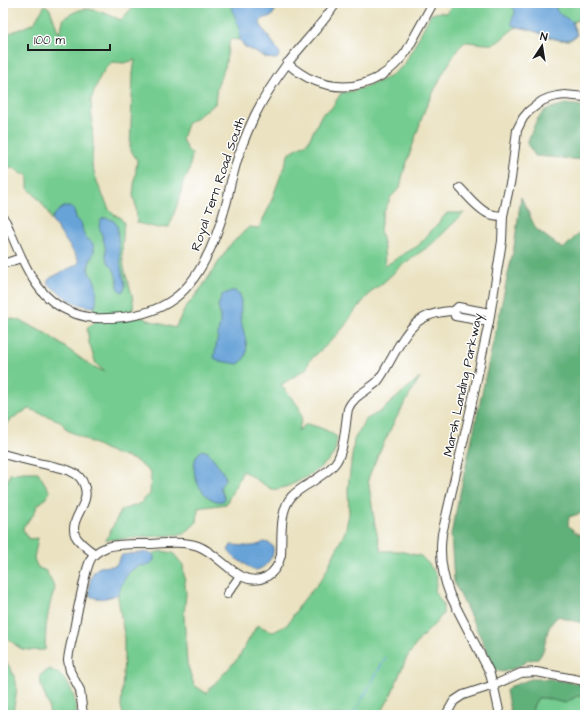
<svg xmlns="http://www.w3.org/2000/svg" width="588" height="718" font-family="'Architects Daughter',sans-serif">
	<rect width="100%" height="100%" fill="#fff"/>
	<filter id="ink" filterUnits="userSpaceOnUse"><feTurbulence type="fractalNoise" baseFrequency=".025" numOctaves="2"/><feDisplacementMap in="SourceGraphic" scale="8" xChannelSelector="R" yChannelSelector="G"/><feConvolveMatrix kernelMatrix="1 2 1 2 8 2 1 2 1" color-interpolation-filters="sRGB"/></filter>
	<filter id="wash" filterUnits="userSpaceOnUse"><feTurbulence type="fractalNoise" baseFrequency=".012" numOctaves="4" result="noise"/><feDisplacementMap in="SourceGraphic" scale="16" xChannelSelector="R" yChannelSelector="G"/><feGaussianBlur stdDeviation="0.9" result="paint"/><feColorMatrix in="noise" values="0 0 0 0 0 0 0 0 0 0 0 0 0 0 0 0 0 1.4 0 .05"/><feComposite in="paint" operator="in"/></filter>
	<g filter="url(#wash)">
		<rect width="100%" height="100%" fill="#eae2c1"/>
		<!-- green -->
		<g fill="#75cc90" stroke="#487456">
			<path d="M136 3H280L271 17 263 18 261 20 260 24C266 34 274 43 280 54L278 58 276 59 267 58 245 47 240 40 230 39 225 67 217 86 215 104 187 124 182 139 187 149 192 154 189 172 183 182 180 197 169 227 158 228 137 223 136 206 133 195 137 160 130 149 133 73 135 60 124 63 112 62 106 68 100 77 91 100 93 142 92 166 99 187 109 209 114 215 120 217 124 223C123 237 121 252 124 267 126 281 135 294 133 309 125 314 102 318 93 313V309L95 307 94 280C93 278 91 277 90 275 86 268 92 254 94 247 92 242 89 241 85 237 80 231 76 218 74 210L62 208 52 218V221C47 208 38 198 28 188V174H22L14 168 6 166 3 167V36L34 23 45 5 50 9 59 34 64 18C71 14 80 8 88 9 99 10 111 16 121 20Z"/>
			<path d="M454 3H585V17L573 22V25L577 35C577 35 572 39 572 39 557 46 534 27 518 27 511 28 501 42 493 44 489 45 470 42 465 42L458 49 443 73 425 109 403 174 400 188 391 197 383 214 380 229 384 248 385 266 405 253 418 246 447 213H464L432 244 402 265 384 282 372 291 354 312 344 327 329 343 310 360 306 369 281 385 299 407 302 419 298 431 306 424C318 426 327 430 337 437 336 443 336 450 333 455 324 468 286 492 271 489L243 471C237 482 232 493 226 504L198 508 197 522 184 534 106 540 121 510 139 504 150 494 151 473 135 460 115 454 67 430 60 421 29 409 17 415 3 427V318L19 320 47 334 83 360 92 366 105 372 96 364 89 343 87 328 96 321 142 317 148 320 175 328 186 307 202 287 230 245 249 227 259 228 269 207 289 153 308 142 322 114 331 109 341 93 353 91 371 85 389 77 404 65 431 14 440 12 444 13H446Z"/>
			<path d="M420 377 394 422 377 457 368 479 375 525 381 551H399L421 556 429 564 437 576 435 592 443 604V614L434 625 419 640 406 659 390 697 380 715H123L121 706 124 658V634L117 592 120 582 135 566 153 560V553L162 551 173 553 183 565 186 594 184 615 187 663 194 685 206 693 239 657 257 625 273 632 287 625 301 603 322 579 345 532 349 514 348 488 354 440 365 420 381 411Z"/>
			<path d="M24 472H38L50 492 45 499 37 506 34 514 23 527 24 533 29 539 38 538 34 558 37 567 46 571 55 588 50 604 46 626 45 650C37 650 29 651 22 649 15 646 10 639 3 636V493L10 474Z"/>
			<path d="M3 657C12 671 19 679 16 696 15 702 13 709 13 715H3Z"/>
			<path d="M50 669C53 671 58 673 61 676 72 685 76 701 77 715H50L48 704 41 685 40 675Z"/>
			<path d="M579 695 585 696V715H531L534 704 538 698H545L565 703Z"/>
		</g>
		<!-- forest -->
		<g fill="#60b07a" stroke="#3e664b">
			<path d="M565 104 585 106V160L535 156 527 143 536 121 545 110Z"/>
			<path d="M521 197 536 229 563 249 585 227V512L569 517 568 525 575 532 585 538V623C576 622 567 620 559 616 542 628 549 647 538 659L529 660 516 668 502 672 495 670 488 653 454 582 451 534 514 247Z"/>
			<path d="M531 679H550L585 685V696L579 695 565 703 545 698H538L534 704 531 715H511L506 691 509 687Z"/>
		</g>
		<!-- water -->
		<g fill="#68a3d8" stroke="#42607a">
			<path d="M268 3 278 5 271 17 263 18 261 20 260 24C266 34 274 43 280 54L278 58 276 59 267 58 245 47 240 40 239 29 236 19 231 8 233 5 236 4Z"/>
			<path d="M508 3H564L560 4 556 7V10L561 15 573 22V25L577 35C563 47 546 34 531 30 525 28 518 28 512 25 510 17 515 17 515 12 515 9 510 5 508 3Z"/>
			<path d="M64 207H70L74 210C75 213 75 216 77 219 79 222 79 220 81 223 83 227 82 232 84 235 86 239 91 240 93 244 97 252 89 260 88 268 88 275 93 276 95 282 97 289 97 300 95 307 80 307 68 300 57 291 53 288 50 286 47 282L50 278 76 265 79 262 77 257 52 221C52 215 59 210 64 207Z"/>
			<path d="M106 218C110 219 114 220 116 224 119 228 117 233 118 237 119 247 120 258 121 268 122 276 129 287 122 292L119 290 118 287V283L115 273 113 268 109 264 106 258V251L104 242 99 226 100 222 102 219Z"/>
			<path d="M231 291H235L240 294C242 303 240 312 241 320 243 333 254 356 238 364L220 361 214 358 220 323V314L218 306 220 301 222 295Z"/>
			<path d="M202 450 208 452 216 462 225 476V480L220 487 225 499 223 501C201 505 183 464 202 450Z"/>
			<path d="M264 542C285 544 266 571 255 570 250 570 248 566 245 564 238 560 232 557 228 550L231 545C244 545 252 549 264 542Z"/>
			<path d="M146 552 154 555V560C149 567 144 564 137 567 128 570 121 584 119 593 111 598 99 601 90 596 88 588 90 570 100 567 105 566 111 567 116 565L120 558 122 555Z"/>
		</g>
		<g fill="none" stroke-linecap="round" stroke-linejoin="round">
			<!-- stream -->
			<path stroke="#68a3d8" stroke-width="1.5" d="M353 715 386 657"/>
		</g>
	</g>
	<g filter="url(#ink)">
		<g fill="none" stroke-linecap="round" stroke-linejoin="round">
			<!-- minor casing -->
			<g stroke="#3b3a35" stroke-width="10">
				<g id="minor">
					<path d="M287 63C295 70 303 76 313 80 349 95 383 83 406 52L433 3"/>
					<path d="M460 188C468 196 476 207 487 213 492 215 498 216 503 216"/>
					<path d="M3 218 6 222C26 267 38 311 94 318 121 319 153 315 175 298 203 277 218 234 227 201 229 192 230 183 233 175 238 154 246 134 255 115 264 97 275 80 287 64 303 43 322 25 336 3"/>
					<path d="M3 264 21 258"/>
					<path d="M454 311 455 316 489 322"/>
					<path d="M3 454C18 458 33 462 48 465 56 467 65 468 72 472 77 474 82 479 84 485 92 504 69 517 75 535 79 543 88 549 95 554"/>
					<path d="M227 594 240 576"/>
					<path d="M83 715 80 690 70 671 68 660C69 650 72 640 74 630 77 612 81 594 85 577 87 570 88 563 92 557 96 552 102 549 107 547 121 543 136 544 150 544 165 543 183 541 198 546 221 554 240 590 266 577 275 572 279 564 281 555 282 537 279 510 292 496 298 490 305 486 312 482 320 476 330 471 336 462 345 449 345 425 348 409 353 396 367 391 377 382 382 376 386 368 390 361 407 331 415 312 454 311L458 307 490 313"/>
					<path d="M446 715 454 701 463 695 494 685 521 673 536 672 585 681"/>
					<path d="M500 715 495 692 489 671 450 595C442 575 439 556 442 534L470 412 489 322 502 241 503 216 511 179 517 130 523 118 529 111 542 101 549 98 557 96 565 95 585 97"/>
				</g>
			</g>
			<!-- minor -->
			<use href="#minor" stroke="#fff" stroke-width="8"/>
		</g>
	</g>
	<g text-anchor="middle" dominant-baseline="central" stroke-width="3" stroke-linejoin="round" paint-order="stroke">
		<!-- street labels -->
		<g font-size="13" fill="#1c1c1c" stroke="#fff">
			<text transform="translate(218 184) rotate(-71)">Royal Tern Road South</text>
			<text transform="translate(463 385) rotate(-78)">Marsh Landing Parkway</text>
		</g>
	</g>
	<!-- margin -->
	<rect width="588" height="718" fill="none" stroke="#fff" stroke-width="16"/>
	<!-- north arrow -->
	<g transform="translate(542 46) rotate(12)" stroke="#ffffff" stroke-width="3" paint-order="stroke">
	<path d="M0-3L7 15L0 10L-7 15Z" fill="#1c1c1c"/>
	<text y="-6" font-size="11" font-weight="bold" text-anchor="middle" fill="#1c1c1c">N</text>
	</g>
	<!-- scale -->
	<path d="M28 44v6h82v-6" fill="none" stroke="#1c1c1c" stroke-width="2"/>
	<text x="34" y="44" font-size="12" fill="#1c1c1c" stroke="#ffffff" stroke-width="3" paint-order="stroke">100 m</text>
</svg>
